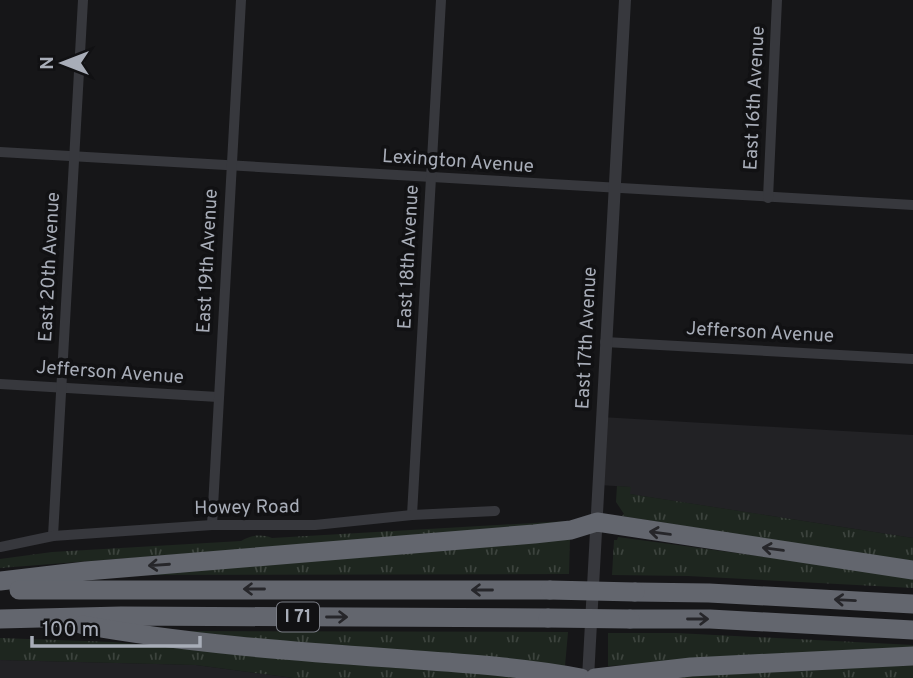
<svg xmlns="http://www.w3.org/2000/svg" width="913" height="678" font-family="Overpass,sans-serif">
	<defs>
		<pattern id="grass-tufts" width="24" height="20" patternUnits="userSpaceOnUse" patternTransform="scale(1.75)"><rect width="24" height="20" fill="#1e261f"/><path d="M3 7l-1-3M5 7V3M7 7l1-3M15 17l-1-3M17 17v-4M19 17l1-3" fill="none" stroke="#3c433d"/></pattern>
	</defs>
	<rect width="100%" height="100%" fill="#161618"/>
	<!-- built -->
	<g fill="#222225">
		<path d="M601 417 913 435V538L629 494 630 487 599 485Z"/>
		<path d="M0 660 196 665 294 678H0Z"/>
	</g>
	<!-- grass -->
	<g fill="url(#grass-tufts)">
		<path d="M617 486 631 487 630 494 913 538V562L622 516 624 514 616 502Z"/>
		<path d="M567 521 555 525 0 568V559L52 552 241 541C251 535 261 534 272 538Z"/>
		<path d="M618 537 913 577V588L688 576 612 575 614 540H617Z"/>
		<path d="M570 538 569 574 124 575Z"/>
		<path d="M184 631 568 632 565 666 381 652Z"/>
		<path d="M608 633H676L913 645V650L608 666Z"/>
		<path d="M0 638 113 642 544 678H294L196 665 0 660Z"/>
		<path d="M913 665V678H650Z"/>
	</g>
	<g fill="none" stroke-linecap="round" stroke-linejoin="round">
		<!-- minor -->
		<g stroke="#37383d" stroke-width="10">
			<path d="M0 152 913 205"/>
			<path d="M768 198 777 0"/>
			<path d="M605 342 913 359"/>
			<path d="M0 384 218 397"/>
			<path d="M412 515 441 0"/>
			<path d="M212 525 241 0"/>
			<path d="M53 536 83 0"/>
			<path d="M0 547 53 536 212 525H315L412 515 495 511"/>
		</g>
		<!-- tertiary -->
		<path stroke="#37383d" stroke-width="12" d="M588 678 625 0"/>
		<!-- motorway -->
		<g stroke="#63666e" stroke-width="19">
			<path d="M0 581 86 571 534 534 571 530 597 522 913 570"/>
			<path d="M19 590H550"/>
			<path d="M635 592 709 593 913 604"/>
			<path d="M0 619 121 616 548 618"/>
			<path d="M630 619H710L913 630"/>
			<path d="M83 625C184 643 288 651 390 658 454 663 518 666 581 678"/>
			<path d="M595 678 691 667 913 656"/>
		</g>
		<!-- motorway-bridge -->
		<g stroke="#63666e" stroke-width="19">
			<path d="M550 590 635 592"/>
			<path d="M548 618 630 619"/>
		</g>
	</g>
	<!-- one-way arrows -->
	<defs><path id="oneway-shaft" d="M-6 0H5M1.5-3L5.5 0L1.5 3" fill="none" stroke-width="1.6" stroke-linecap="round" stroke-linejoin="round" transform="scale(1.75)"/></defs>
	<g stroke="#26262a">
		<use href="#oneway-shaft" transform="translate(660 533) rotate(-172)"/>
		<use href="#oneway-shaft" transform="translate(773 549) rotate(-172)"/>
		<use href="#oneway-shaft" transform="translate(159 565) rotate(176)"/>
		<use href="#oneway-shaft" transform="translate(254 589) rotate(-180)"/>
		<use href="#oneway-shaft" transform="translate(482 590) rotate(-180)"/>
		<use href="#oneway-shaft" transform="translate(845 600) rotate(-177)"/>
		<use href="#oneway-shaft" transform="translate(337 617)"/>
		<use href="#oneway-shaft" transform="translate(698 619)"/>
	</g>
	<g text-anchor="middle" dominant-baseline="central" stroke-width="7" stroke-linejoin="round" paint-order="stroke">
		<!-- shield labels -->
		<rect fill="#111113" stroke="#7b7e86" stroke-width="2" x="277" y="602.5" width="42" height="29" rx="5"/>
		<g font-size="18" font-weight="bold" fill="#a8adb8">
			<text x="298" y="617">I 71</text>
		</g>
		<!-- street labels -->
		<g font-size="19" fill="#a8adb8" stroke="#111113">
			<text transform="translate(755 98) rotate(-87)">East 16th Avenue</text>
			<text transform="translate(458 162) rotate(4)">Lexington Avenue</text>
			<text transform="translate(409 257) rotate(-87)">East 18th Avenue</text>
			<text transform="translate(208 261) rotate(-87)">East 19th Avenue</text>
			<text transform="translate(50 267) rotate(-87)">East 20th Avenue</text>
			<text transform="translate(760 333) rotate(3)">Jefferson Avenue</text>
			<text transform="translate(587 338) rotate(-87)">East 17th Avenue</text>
			<text transform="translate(110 373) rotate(4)">Jefferson Avenue</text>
			<text transform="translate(247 508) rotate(-1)">Howey Road</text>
		</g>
	</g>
	<!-- north arrow -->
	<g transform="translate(63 63) rotate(270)" stroke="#111113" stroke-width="5" paint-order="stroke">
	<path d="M0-5L12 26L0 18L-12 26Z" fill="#a8adb8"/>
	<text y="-10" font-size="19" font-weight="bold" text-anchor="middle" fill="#a8adb8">N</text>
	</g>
	<!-- scale -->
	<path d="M32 636v10h168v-10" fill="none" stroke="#a8adb8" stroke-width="3.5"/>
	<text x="42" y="636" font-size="21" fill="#a8adb8" stroke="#111113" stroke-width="5" paint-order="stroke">100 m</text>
</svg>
